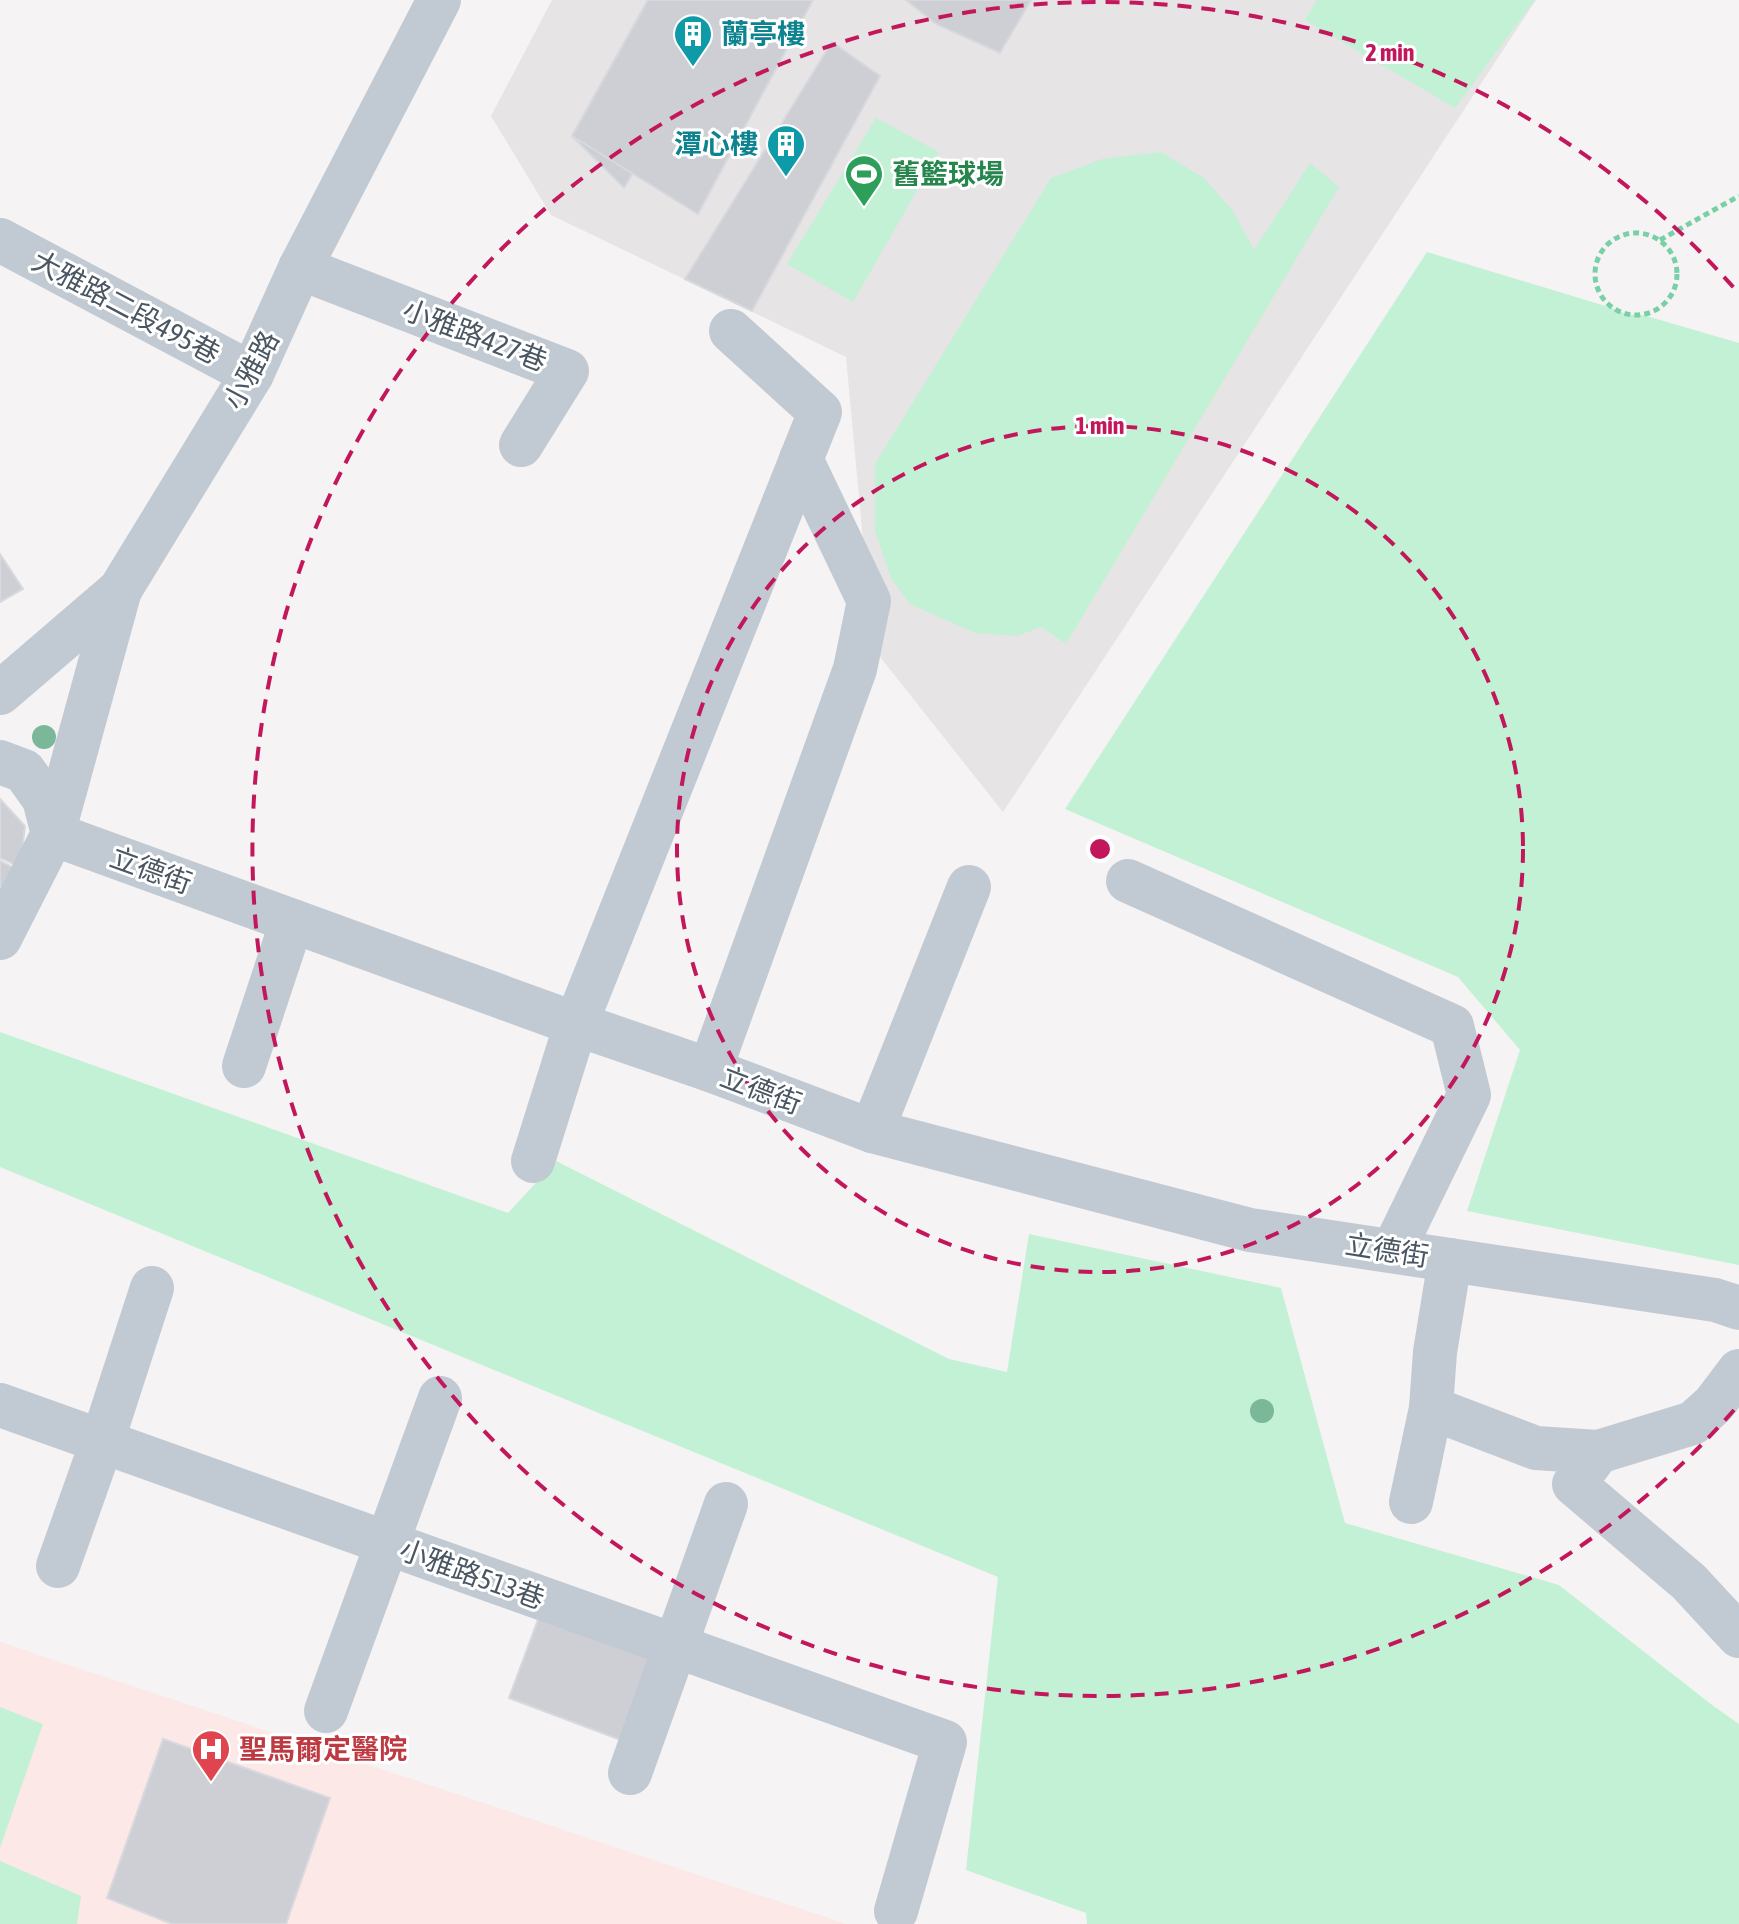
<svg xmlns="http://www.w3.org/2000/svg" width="1739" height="1924" font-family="'Asap Condensed','Noto Sans TC',sans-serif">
	<rect width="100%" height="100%" fill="#f5f3f3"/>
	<!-- education -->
	<path fill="#e6e4e5" d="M552 0H1536L1003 812 873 648 846 357 551 215 491 116Z"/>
	<!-- medical -->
	<path fill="#fce8e6" d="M0 1642 846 1924H0Z"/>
	<!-- green -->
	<g fill="#c3f1d5">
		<path d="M1317 0H1535L1455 108 1305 20Z"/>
		<path d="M876 118 939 152 853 302 787 264Z"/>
		<path d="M1161 152 1204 178 1233 211 1254 250 1310 163 1339 187 1066 644 1041 627 1017 636 975 633 910 604 891 578 875 531V464L1051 178 1102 159Z"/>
		<path d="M1427 252 1612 308C1623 313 1631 316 1643 315L1739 343V1265L1467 1211 1520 1050 1458 977 1065 809Z"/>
		<path d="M0 1032 508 1213 556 1161 949 1359 1007 1372 1029 1234 1281 1288 1345 1523 1559 1585 1712 1705 1739 1724V1924H1087L1086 1913 966 1870 998 1577 0 1167Z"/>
		<path d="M0 1707 43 1724 0 1848Z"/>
		<path d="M0 1861 81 1896 77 1924H0Z"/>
	</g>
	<!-- building -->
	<g fill="#cdcfd5" stroke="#d7d9de" stroke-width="2">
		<path d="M648 0H734L624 188 572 136Z"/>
		<path d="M648 0H813L698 214 572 136Z"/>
		<path d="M906 0H1031L1000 53 936 24Z"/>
		<path d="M832 42 880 76 752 311 685 279Z"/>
		<path d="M0 554 23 589 0 602Z"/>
		<path d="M0 799 25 826 20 867 0 858Z"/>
		<path d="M0 861 14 868 0 898Z"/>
		<path d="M539 1617 656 1661 626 1742 509 1698Z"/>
		<path d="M163 1739 330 1798 286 1924H172L107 1898Z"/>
	</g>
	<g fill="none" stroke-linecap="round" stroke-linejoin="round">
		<!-- path -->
		<g stroke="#7ad0a6" stroke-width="5" stroke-dasharray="6 4" stroke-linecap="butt">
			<circle cx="1636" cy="274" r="41"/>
			<path d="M1660 240 1739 196"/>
		</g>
		<!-- minor -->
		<g stroke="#c1cad2" stroke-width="44">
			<path d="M0 240 252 374"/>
			<path d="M300 268 567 371 521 445"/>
			<path d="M120 590 53 834 576 1024 710 1070 872 1131 1250 1230 1715 1300 1739 1308"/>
			<path d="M0 693 120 590 252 374 300 268 439 0"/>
			<path d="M0 762 24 771 44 799 53 834 0 938"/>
			<path d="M1128 881 1452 1026 1469 1095 1393 1251"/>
			<path d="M244 1066 292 921"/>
			<path d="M710 1070 855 669 869 601 801 459"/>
			<path d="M872 1131 969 887"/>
			<path d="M533 1161 576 1024 820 412 731 331"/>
			<path d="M0 1405 945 1742 896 1911"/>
			<path d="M1431 1408 1536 1448 1598 1452 1574 1484 1689 1582 1739 1636"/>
			<path d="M1598 1452 1693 1423 1714 1404 1739 1371"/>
			<path d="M1411 1502 1431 1408 1435 1352 1450 1260"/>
			<path d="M58 1566 102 1442 152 1288"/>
			<path d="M326 1711 440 1398"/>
			<path d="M630 1773 726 1504"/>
		</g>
	</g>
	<!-- trees -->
	<g fill="#7bb799">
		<circle cx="44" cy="737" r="12"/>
		<circle cx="1262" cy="1411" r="12"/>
	</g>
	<!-- distance rings -->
	<g fill="none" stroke="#c2185b" stroke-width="4" stroke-dasharray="14 10">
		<circle cx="1100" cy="849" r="423"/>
		<path d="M1734 1410A847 847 0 1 1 1734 288"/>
	</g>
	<!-- icons -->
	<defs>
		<g id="building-pin" transform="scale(2)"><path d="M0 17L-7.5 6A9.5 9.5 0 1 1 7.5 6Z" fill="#0f9aa8" stroke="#fff"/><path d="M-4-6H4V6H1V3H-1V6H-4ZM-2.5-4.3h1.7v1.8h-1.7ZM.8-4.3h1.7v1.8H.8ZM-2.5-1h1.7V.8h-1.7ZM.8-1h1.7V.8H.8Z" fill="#fff"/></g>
		<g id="stadium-pin" transform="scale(2)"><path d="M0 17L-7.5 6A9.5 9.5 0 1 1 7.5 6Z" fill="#2e9e5b" stroke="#fff"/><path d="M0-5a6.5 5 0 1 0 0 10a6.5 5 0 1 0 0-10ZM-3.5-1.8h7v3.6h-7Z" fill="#fff"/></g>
		<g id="hospital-pin" transform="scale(2)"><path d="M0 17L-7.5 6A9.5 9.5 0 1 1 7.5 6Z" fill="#e0444e" stroke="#fff"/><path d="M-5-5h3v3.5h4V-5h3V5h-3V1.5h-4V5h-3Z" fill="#fff"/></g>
	</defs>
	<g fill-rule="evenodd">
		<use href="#building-pin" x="693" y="34"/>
		<use href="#building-pin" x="786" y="144"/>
		<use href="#stadium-pin" x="864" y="174"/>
		<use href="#hospital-pin" x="211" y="1749"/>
	</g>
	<g text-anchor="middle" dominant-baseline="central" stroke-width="6" stroke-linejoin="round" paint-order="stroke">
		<!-- culture labels -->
		<g font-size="28" font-weight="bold" fill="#0d838f" stroke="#fff" text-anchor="start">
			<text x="721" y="34">蘭亭樓</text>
			<text x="758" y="144" text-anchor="end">潭心樓</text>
		</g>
		<!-- leisure labels -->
		<g font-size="28" font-weight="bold" fill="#27864d" stroke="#fff" text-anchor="start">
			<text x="892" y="174">舊籃球場</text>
		</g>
		<!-- street labels -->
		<g font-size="28" fill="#4a5661" stroke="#fff">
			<text transform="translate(126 307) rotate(28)">大雅路二段495巷</text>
			<text transform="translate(475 335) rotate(21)">小雅路427巷</text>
			<text transform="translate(251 370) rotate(-62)">小雅路</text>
			<text transform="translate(151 870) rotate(20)">立德街</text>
			<text transform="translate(761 1090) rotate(21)">立德街</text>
			<text transform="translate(1387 1250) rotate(9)">立德街</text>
			<text transform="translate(472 1574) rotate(20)">小雅路513巷</text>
		</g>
		<!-- health labels -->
		<g font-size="28" font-weight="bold" fill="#be3a42" stroke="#fff" text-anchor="start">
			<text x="239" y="1749">聖馬爾定醫院</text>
		</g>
	</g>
	<circle cx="1100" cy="849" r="12" fill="#c2185b" stroke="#fff" stroke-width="4"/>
	<g font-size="24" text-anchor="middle" font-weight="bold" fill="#c2185b" stroke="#fff" stroke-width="6" stroke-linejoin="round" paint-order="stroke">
		<text x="1390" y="61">2 min</text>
		<text x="1100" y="434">1 min</text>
	</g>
</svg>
